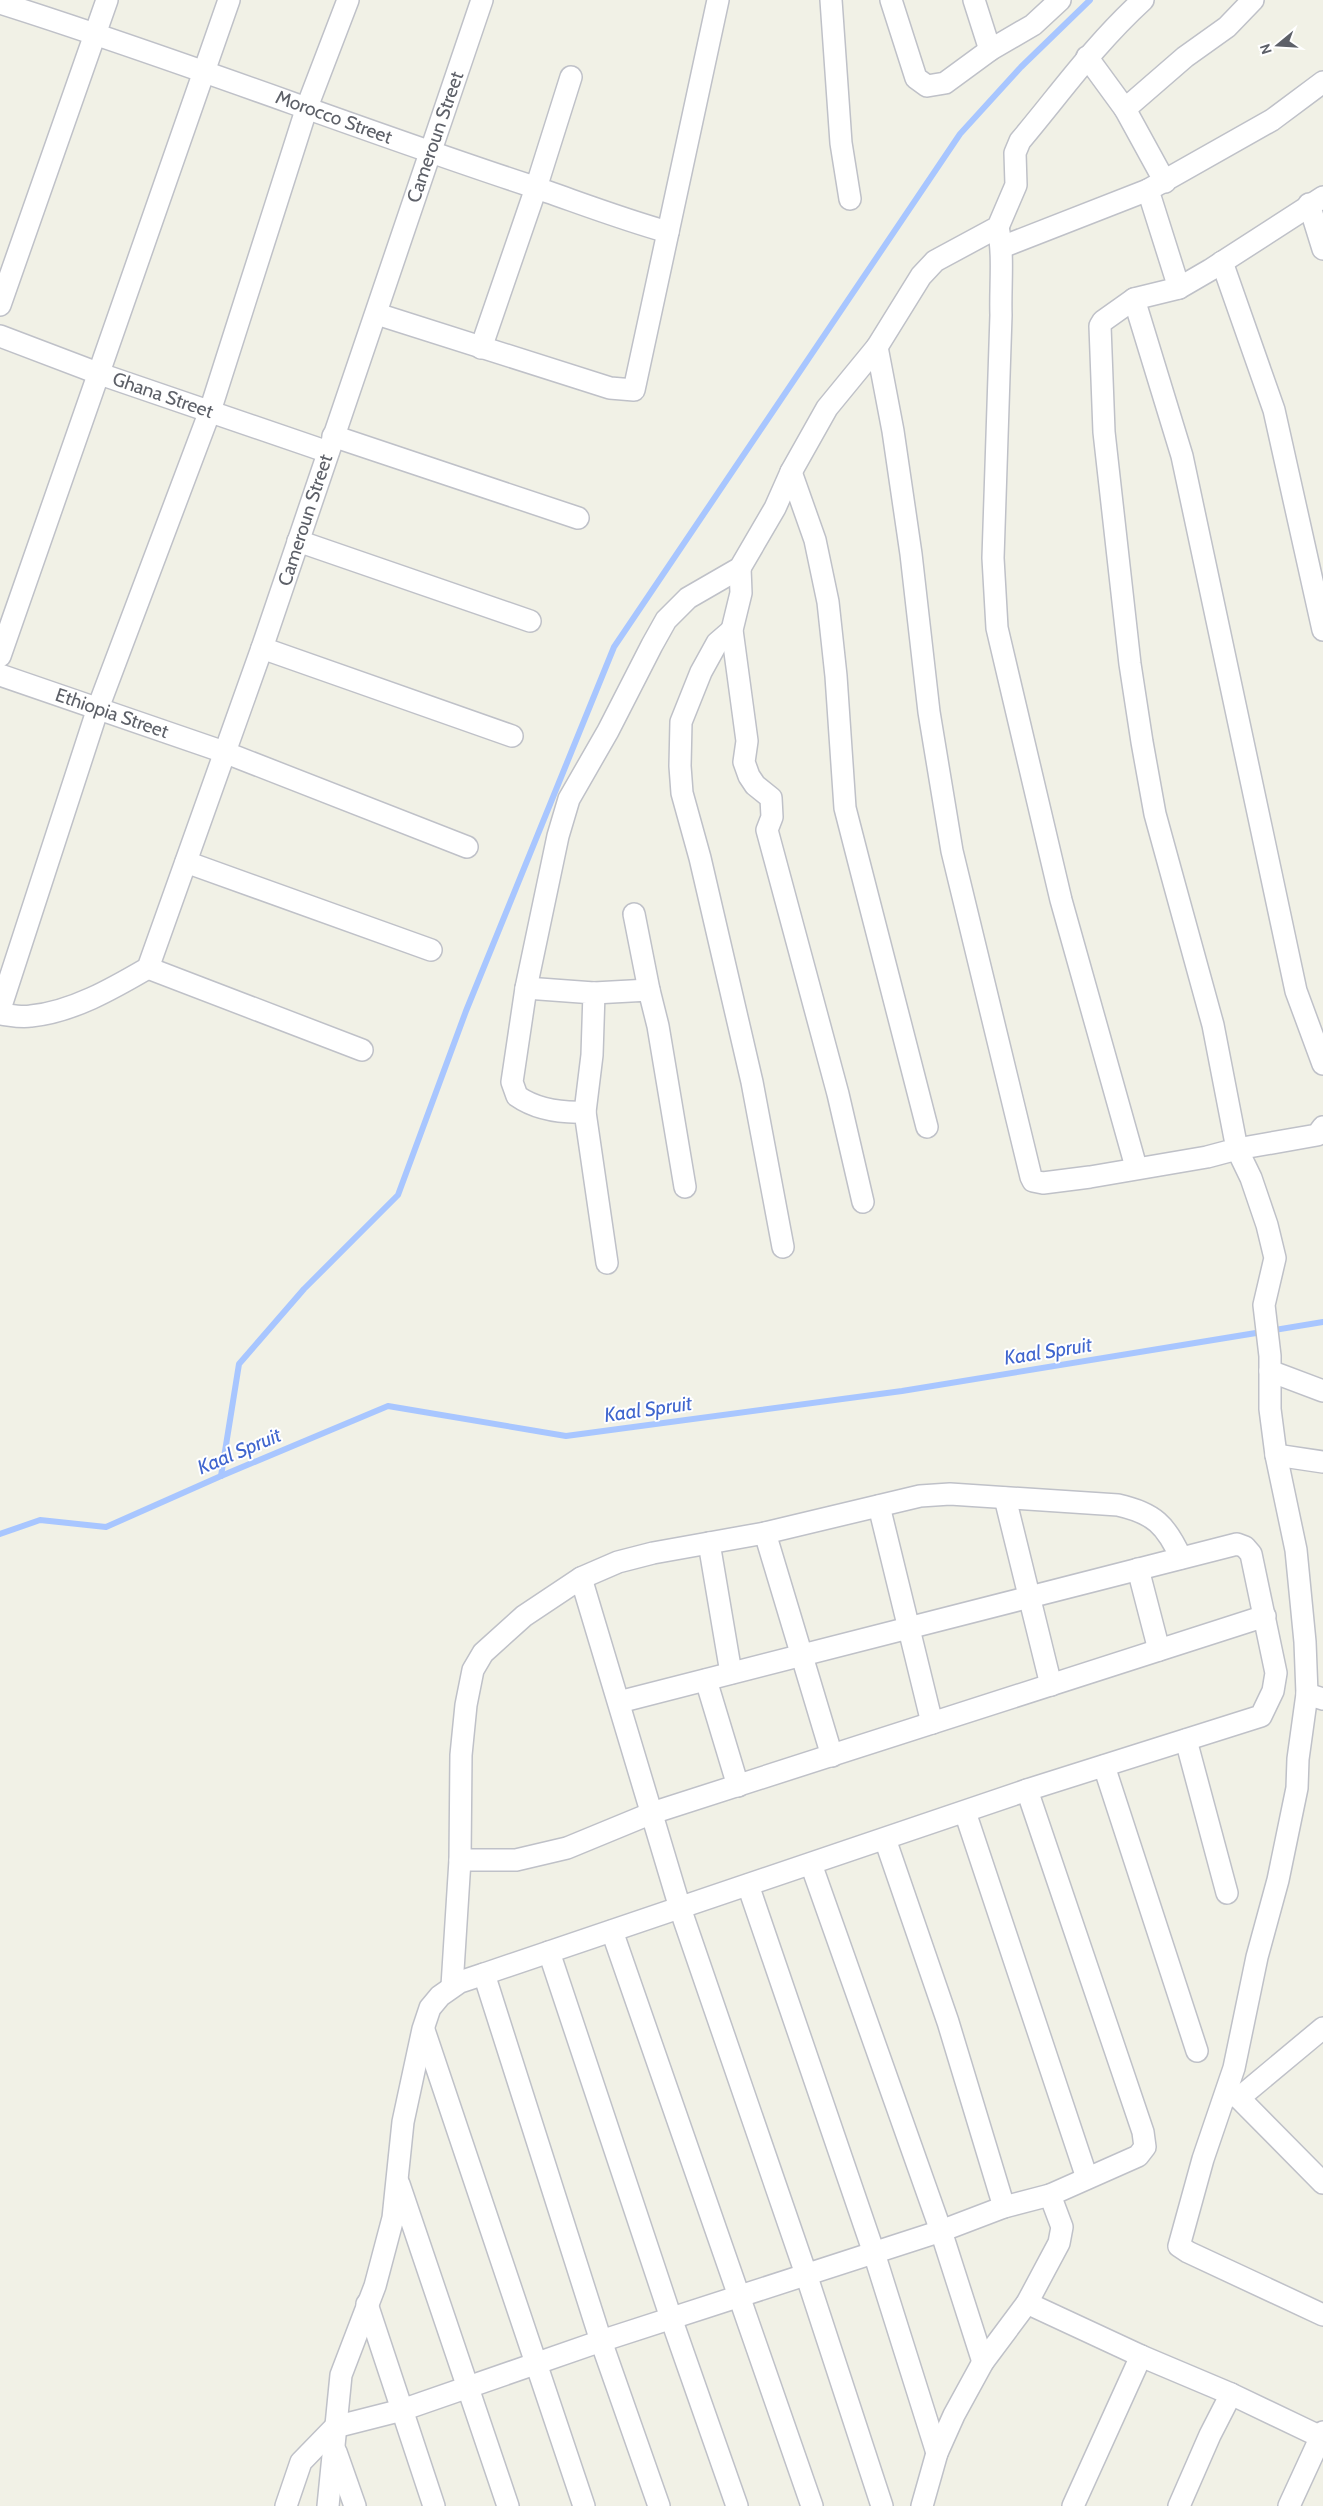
<svg xmlns="http://www.w3.org/2000/svg" width="1323" height="2506" font-family="Cabin,sans-serif">
	<rect width="100%" height="100%" fill="#f1f1e6"/>
	<g fill="none" stroke-linecap="round" stroke-linejoin="round">
		<!-- stream -->
		<g stroke="#a8c6ff" stroke-width="6">
			<path d="M221 1476 239 1364 304 1289 398 1195 466 1011 614 647 960 134 1021 67 1090 0"/>
			<path d="M0 1534 40 1520 106 1527 221 1476 388 1406 566 1436 902 1391 1323 1322"/>
		</g>
		<!-- minor casing -->
		<g stroke="#bfc1c8" stroke-width="24">
			<g id="minor">
				<path d="M831 0 841 143 850 199"/>
				<path d="M891 0 916 78 927 86 945 83 990 50 1033 25 1060 0"/>
				<path d="M974 0 990 50"/>
				<path d="M0 3C178 59 352 127 528 185 575 201 621 219 668 232"/>
				<path d="M1087 57 1125 109 1185 57 1227 27 1253 0"/>
				<path d="M1125 109 1165 182"/>
				<path d="M1309 204 1323 249"/>
				<path d="M998 227C1004 256 1000 286 1001 315L993 558 997 628 1061 900 1136 1167"/>
				<path d="M1002 247 1148 190"/>
				<path d="M1222 262 1274 410 1323 630"/>
				<path d="M1179 288 1210 270 1323 197"/>
				<path d="M1134 299 1182 456 1296 991 1323 1064"/>
				<path d="M0 305 107 0"/>
				<path d="M377 314 610 388 634 390 718 0"/>
				<path d="M0 336 100 374 328 452"/>
				<path d="M877 347 893 431 911 554 929 712 952 851 1031 1177 1033 1181 1043 1183 1090 1177 1207 1157 1237 1149 1213 1025 1155 814 1142 742 1130 664 1104 432 1100 326 1103 321 1134 299 1179 288 1148 190 1272 120 1323 82"/>
				<path d="M481 348 536 188 571 77"/>
				<path d="M333 436 578 518"/>
				<path d="M791 472 815 540 828 602 836 676 845 808 927 1127"/>
				<path d="M298 541 530 621"/>
				<path d="M740 568 741 593 732 630 747 741 744 762 749 776 755 785 771 798 772 817 767 830 838 1094 863 1202"/>
				<path d="M732 630 717 643 701 672 681 722 680 766 682 793 700 858 752 1082 783 1247"/>
				<path d="M262 648 512 736"/>
				<path d="M0 656 229 0"/>
				<path d="M0 675 224 752 467 847"/>
				<path d="M186 862 431 950"/>
				<path d="M634 914 649 990"/>
				<path d="M148 968 362 1050"/>
				<path d="M526 988 594 993 592 1055 585 1112"/>
				<path d="M594 993 649 990 658 1026 685 1187"/>
				<path d="M0 1009 98 708 210 411 307 107 348 0"/>
				<path d="M0 1014C10 1015 21 1018 31 1016 72 1012 112 989 148 968L262 648 482 0"/>
				<path d="M607 1263 585 1112C561 1113 537 1110 517 1096L512 1082 526 988 558 836 569 799 608 731 652 645 666 620 688 598 740 568 775 508 791 472 827 408 877 347 921 276 935 261 998 227 1016 185 1015 153 1020 141C1062 91 1094 45 1143 0"/>
				<path d="M1270 1371 1323 1391"/>
				<path d="M1276 1455 1323 1462"/>
				<path d="M1005 1498 1051 1685"/>
				<path d="M879 1506 932 1723"/>
				<path d="M765 1533 832 1756"/>
				<path d="M709 1543 731 1673"/>
				<path d="M1138 1569 1159 1650"/>
				<path d="M581 1578 680 1908 806 2274 882 2506"/>
				<path d="M706 1680 738 1786"/>
				<path d="M1307 1694 1305 1642 1296 1550 1276 1455 1270 1409V1356L1264 1305 1275 1258 1267 1225 1251 1178 1237 1149 1317 1135 1323 1127"/>
				<path d="M1323 1699 1307 1694 1298 1759 1297 1788 1278 1880 1257 1957 1234 2068 1203 2159 1179 2246 1188 2252 1323 2315"/>
				<path d="M619 1702 1237 1544 1245 1547 1251 1554 1276 1673 1273 1691 1261 1716 1027 1790 484 1974 601 2341 659 2506"/>
				<path d="M1186 1740 1227 1893"/>
				<path d="M1104 1766 1197 2051"/>
				<path d="M965 1812 1087 2178"/>
				<path d="M885 1839 948 2022 1004 2207"/>
				<path d="M460 1860H516L567 1848 652 1813 1265 1616"/>
				<path d="M811 1864 941 2231 983 2362"/>
				<path d="M748 1885 874 2253 937 2453"/>
				<path d="M612 1931 812 2506"/>
				<path d="M549 1952 671 2318 737 2506"/>
				<path d="M452 1986 460 1860 461 1755 466 1705 473 1670 483 1653 524 1616 581 1578 618 1562 653 1553 765 1533 920 1496 950 1494 1118 1505C1154 1513 1166 1525 1181 1558"/>
				<path d="M424 2030 584 2506"/>
				<path d="M1227 2092 1239 2098 1323 2183"/>
				<path d="M1239 2098 1323 2028"/>
				<path d="M399 2184 508 2506"/>
				<path d="M1027 2303 1141 2356"/>
				<path d="M367 2304 434 2506"/>
				<path d="M336 2452 355 2506"/>
				<path d="M286 2506 301 2462 335 2427 402 2410 601 2341 941 2231 1004 2207 1050 2195 1138 2156 1145 2147 1143 2132 1027 1790"/>
				<path d="M328 2506 341 2375 375 2286 393 2218 403 2122 423 2029 430 2008 440 1996 460 1982 484 1974"/>
				<path d="M922 2506 937 2453 954 2415 983 2362 1027 2303 1059 2243 1062 2227 1050 2195"/>
				<path d="M1073 2506 1141 2356 1231 2394 1323 2438"/>
				<path d="M1179 2506 1210 2435 1231 2394"/>
				<path d="M1289 2506 1323 2432"/>
			</g>
		</g>
		<!-- minor -->
		<use href="#minor" stroke="#fff" stroke-width="21"/>
	</g>
	<g text-anchor="middle" dominant-baseline="central" stroke-width="4" stroke-linejoin="round" paint-order="stroke">
		<!-- street labels -->
		<g font-size="19" fill="#5d6068" stroke="#fff">
			<text transform="translate(334 117) rotate(20)">Morocco Street</text>
			<text transform="translate(435 137) rotate(-71)">Cameroun Street</text>
			<text transform="translate(163 395) rotate(19)">Ghana Street</text>
			<text transform="translate(305 520) rotate(-72)">Cameroun Street</text>
			<text transform="translate(112 713) rotate(19)">Ethiopia Street</text>
		</g>
		<!-- water labels -->
		<g font-size="20" font-style="italic" fill="#3f65ce" stroke="#fff">
			<text transform="translate(1048 1351) rotate(-9)">Kaal Spruit</text>
			<text transform="translate(648 1409) rotate(-8)">Kaal Spruit</text>
			<text transform="translate(239 1451) rotate(-23)">Kaal Spruit</text>
		</g>
	</g>
	<!-- north arrow -->
	<g transform="translate(1278 45) rotate(252)" stroke="#ffffff" stroke-width="4" paint-order="stroke">
	<path d="M0-4L9 19L0 12L-9 19Z" fill="#5d6068"/>
	<text y="-8" font-size="14" font-weight="bold" text-anchor="middle" fill="#5d6068">N</text>
	</g>
</svg>
